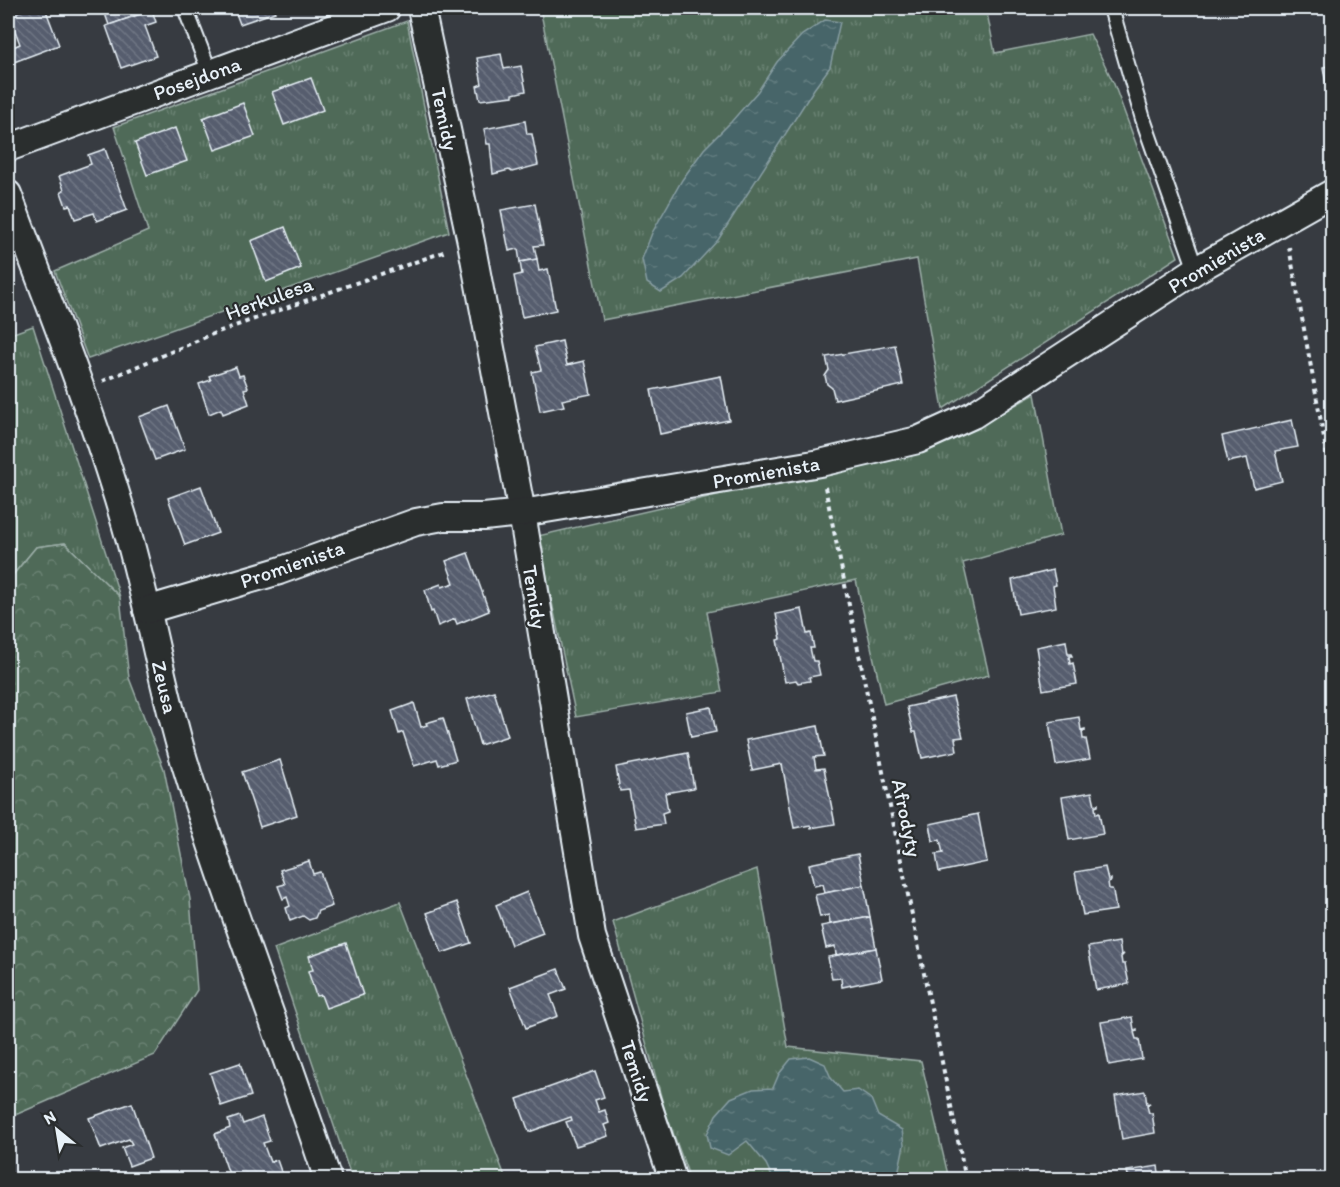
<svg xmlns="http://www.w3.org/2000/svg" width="1340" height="1187" font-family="Itim,sans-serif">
	<defs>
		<pattern id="grass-tufts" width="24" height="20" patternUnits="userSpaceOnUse" patternTransform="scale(1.5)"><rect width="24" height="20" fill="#506b59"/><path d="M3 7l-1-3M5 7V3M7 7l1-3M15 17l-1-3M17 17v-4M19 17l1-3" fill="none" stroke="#698172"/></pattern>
		<pattern id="forest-crowns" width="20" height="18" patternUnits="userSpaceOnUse" patternTransform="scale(1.5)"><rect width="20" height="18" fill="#506b59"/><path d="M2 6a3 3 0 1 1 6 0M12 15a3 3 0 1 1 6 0" fill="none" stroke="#698172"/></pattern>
		<pattern id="water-ripples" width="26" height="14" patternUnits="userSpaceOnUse" patternTransform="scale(1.5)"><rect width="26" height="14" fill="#476569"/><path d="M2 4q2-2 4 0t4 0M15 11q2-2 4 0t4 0" fill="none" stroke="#627c7f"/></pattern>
		<pattern id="building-back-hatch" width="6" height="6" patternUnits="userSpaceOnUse" patternTransform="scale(1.5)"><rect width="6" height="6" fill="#565d6e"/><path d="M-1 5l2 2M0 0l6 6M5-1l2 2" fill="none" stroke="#6e7583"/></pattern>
	</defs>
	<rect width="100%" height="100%" fill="#373b41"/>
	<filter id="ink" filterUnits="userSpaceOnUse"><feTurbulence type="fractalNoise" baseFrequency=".0167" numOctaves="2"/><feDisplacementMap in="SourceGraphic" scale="12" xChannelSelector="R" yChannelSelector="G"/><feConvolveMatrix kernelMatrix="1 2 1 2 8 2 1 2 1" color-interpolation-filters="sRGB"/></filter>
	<g filter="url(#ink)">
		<!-- grass -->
		<g fill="url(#grass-tufts)" stroke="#9caea8" stroke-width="1.5">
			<path d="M540 8H986L995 53 1090 34 1114 84 1178 257 943 409 917 259 602 320Z"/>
			<path d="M407 21 449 232 88 359 55 271 148 231 114 127Z"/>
			<path d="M33 326 120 597 65 543 36 547 8 581V335Z"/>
			<path d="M1035 394 1061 535 963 563 989 675 884 704 856 580 707 612 722 692 576 717 538 536 949 442Z"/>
			<path d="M757 869 788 1047 921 1061 949 1179H690L665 1111 613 922Z"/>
			<path d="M400 902 506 1179H352L274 949Z"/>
		</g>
		<!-- forest -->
		<path fill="url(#forest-crowns)" stroke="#9caea8" stroke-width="1.5" d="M65 543 120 597 129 678 164 769 190 899 197 990 155 1055 8 1118V581L36 547Z"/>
		<!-- water -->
		<g fill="url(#water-ripples)" stroke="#879da2" stroke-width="1.5">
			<path d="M825 20 840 22 830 67 814 89 718 240 683 278 661 292 647 283 642 259 652 233 682 180 704 149 731 122 758 91 777 62 802 35Z"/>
			<path d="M809 1057 825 1064 831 1078 843 1092 858 1090 871 1099 878 1116 902 1130 904 1145 897 1179H773L766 1164 747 1141 728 1155 710 1148 707 1134 716 1115 731 1098 753 1089 773 1088 779 1074 791 1059Z"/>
		</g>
		<!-- building -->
		<g fill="url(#building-back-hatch)" stroke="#e8f1f8" stroke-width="1.5">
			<path d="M29 8H45L59 45 14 62 9 49 20 44 9 15Z"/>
			<path d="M103 8H154L155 9 109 25Z"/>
			<path d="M234 8H273L275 12 240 24Z"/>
			<path d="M152 10 156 22 145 26 156 56 121 68 106 26Z"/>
			<path d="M501 54 504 69 521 66 526 91 513 94V96L480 100 477 86 482 84 477 58Z"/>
			<path d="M1332 65V118L1323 67Z"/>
			<path d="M311 78 323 110 284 125 272 92Z"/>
			<path d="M243 103 255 136 215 150 203 118Z"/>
			<path d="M525 121 527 134H532L538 165 512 172 509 170 493 174 490 144H487L484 129Z"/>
			<path d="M175 128 187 161 147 175 135 143Z"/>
			<path d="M105 149 127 210 97 221 94 213 75 219 70 205 66 206 61 192 64 190 59 176 91 164 88 155Z"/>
			<path d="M535 204 543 245 534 246 537 259 520 262 518 249 509 251 501 210Z"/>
			<path d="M285 227 301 268 266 282 251 241Z"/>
			<path d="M537 259 539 271 548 269 556 310 522 317 514 276 522 274 520 262Z"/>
			<path d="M562 341 567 365 584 361 591 394 562 400 564 406 540 411 532 372 541 370 535 347Z"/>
			<path d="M895 345 903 385 835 400 832 388 827 384 825 376 829 370 826 357Z"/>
			<path d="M236 367 239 376 243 375 248 388 244 389 249 404 223 414 221 409 209 414 199 384 211 380 209 376Z"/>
			<path d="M721 376 729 420 660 434 651 390Z"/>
			<path d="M169 406 185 449 155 460 139 417Z"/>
			<path d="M1292 420 1298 447 1275 451 1282 481 1254 488 1247 458 1228 462 1222 436Z"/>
			<path d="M201 486 218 533 185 545 168 498Z"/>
			<path d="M468 553 489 611 457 624 455 619 438 626 433 611 431 612 425 590 441 584 442 587 454 583 446 561Z"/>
			<path d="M1053 570 1056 585 1053 586 1056 607 1018 614 1012 580Z"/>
			<path d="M802 609 807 634 811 633 814 648H810L813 661H817L820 675 809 677 810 681 798 683 796 680 785 682 777 640 781 639 776 614Z"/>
			<path d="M1066 641 1068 654H1071L1072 656H1069L1070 664 1073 663 1077 684 1043 690 1036 647Z"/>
			<path d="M494 691 508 736 480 745 467 699Z"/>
			<path d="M953 697 963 737 955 738 957 751 922 758 916 732H913L907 707Z"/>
			<path d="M414 703 421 727 427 725 426 723 443 718 456 760 439 765 437 759 414 766 403 732 399 734 392 711Z"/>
			<path d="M711 707 716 732 691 737 686 712Z"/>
			<path d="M1079 717 1081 730 1085 729V731H1082L1083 739H1086L1090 759 1056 765 1049 722Z"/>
			<path d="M818 726 824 756 814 757 816 769 824 768 835 824 811 828 810 825 794 828 782 764 752 770 746 740Z"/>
			<path d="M688 753 694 788 665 793 668 811 662 813 664 824 636 828 629 790 620 791 616 767Z"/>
			<path d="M280 760 297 815 260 827 242 772Z"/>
			<path d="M1092 792 1095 805 1098 804V806L1095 807 1096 814 1099 813 1103 834 1069 840 1062 797Z"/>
			<path d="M978 814 987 862 939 872 936 854 943 853 940 840 933 841 930 824Z"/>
			<path d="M858 854 864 885 825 893 823 884 814 886 809 864Z"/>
			<path d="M309 861 313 874 320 872 332 906 318 911 315 918 309 920 303 916 290 921 286 908 290 906 287 897 283 899 278 886 285 884 280 870Z"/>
			<path d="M1105 867 1108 880 1111 879V881L1108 882 1109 889H1112L1113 891 1116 910 1083 915 1075 872Z"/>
			<path d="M864 885 870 917 830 924 829 915 820 917 815 895Z"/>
			<path d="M527 892 543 933 511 945 496 905Z"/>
			<path d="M457 902 471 943 442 953 427 913Z"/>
			<path d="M870 917 876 948 836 955 835 946 826 948 821 926Z"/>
			<path d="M1119 942 1121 955 1124 954 1121 957 1122 964H1125L1129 984 1096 990 1088 947Z"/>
			<path d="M346 943 363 995 326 1008 321 995 316 996 308 971 313 970 309 956Z"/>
			<path d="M876 948 882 979 842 987 841 978 832 979 828 957Z"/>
			<path d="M558 969 566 989 550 995 558 1016 526 1028 510 987Z"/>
			<path d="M1132 1017 1134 1030 1137 1029V1031L1134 1032 1136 1039H1139L1142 1059 1109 1065 1101 1022Z"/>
			<path d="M240 1063 251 1096 221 1106 210 1073Z"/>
			<path d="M595 1071 604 1097 595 1100 599 1112 605 1110 609 1123 604 1125 608 1136 576 1146 566 1122 572 1120 571 1117 529 1132 517 1099Z"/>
			<path d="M1145 1091 1147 1104 1150 1103 1147 1106 1149 1113H1152L1155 1133 1122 1139 1115 1096Z"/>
			<path d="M132 1103 151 1158 129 1166 122 1148 132 1144 129 1139 101 1149 89 1118Z"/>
			<path d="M240 1116 243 1124 262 1117 270 1141 263 1143 270 1162 277 1160 284 1180H231L215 1134 230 1128 228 1120Z"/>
			<path d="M1158 1166 1160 1179 1163 1180H1129L1127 1171Z"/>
		</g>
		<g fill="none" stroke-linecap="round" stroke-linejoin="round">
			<!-- lane casing -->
			<g stroke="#e8f1f8" stroke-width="18">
				<g id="lane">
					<path d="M185 8 210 73"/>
					<path d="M1111 8 1143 119 1196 270"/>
				</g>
			</g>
			<!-- street casing -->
			<g stroke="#e8f1f8" stroke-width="30">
				<g id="street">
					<path d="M421 8 471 242 522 513 592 936 673 1180"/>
					<path d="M8 148 387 8"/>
					<path d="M8 194C47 299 90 405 122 513 147 594 160 679 184 760 227 902 282 1039 328 1180"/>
					<path d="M147 610 279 571 416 522 443 517H484L522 513 820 463 918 440 973 415 1196 270 1332 193"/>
				</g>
			</g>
			<!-- path -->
			<g stroke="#e8f1f8" stroke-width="4" stroke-dasharray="4.5 4.5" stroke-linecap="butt">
				<path d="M1289 247 1332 482"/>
				<path d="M103 381 215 333 446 251"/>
				<path d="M825 487 966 1180"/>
			</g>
			<!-- lane -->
			<use href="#lane" stroke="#2a2d2e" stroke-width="14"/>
			<!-- street -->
			<use href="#street" stroke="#2a2d2e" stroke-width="26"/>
		</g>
	</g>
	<g text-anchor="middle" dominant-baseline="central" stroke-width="4.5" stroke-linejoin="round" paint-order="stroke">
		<!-- street labels -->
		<g font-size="21" fill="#e8f1f8" stroke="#2a2d2e">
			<text transform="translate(197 78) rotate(-20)">Posejdona</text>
			<text transform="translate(445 119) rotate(78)">Temidy</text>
			<text transform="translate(1216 260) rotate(-31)">Promienista</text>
			<text transform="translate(269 298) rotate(-20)">Herkulesa</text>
			<text transform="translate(766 472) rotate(-10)">Promienista</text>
			<text transform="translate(292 564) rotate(-19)">Promienista</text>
			<text transform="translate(535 597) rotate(81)">Temidy</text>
			<text transform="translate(165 687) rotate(76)">Zeusa</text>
			<text transform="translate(907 818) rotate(78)">Afrodyty</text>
			<text transform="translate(637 1071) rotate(72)">Temidy</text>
		</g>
	</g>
	<!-- margin -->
	<rect width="1340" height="1187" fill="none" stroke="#2a2d2e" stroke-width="30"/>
	<rect x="15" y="15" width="1310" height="1157" fill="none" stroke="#e8f1f8" stroke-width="2" filter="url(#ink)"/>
	<!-- north arrow -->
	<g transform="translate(57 1130) rotate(330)" stroke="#2a2d2e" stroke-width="4.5" paint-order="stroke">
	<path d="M0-4.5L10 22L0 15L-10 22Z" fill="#e8f1f8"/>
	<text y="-9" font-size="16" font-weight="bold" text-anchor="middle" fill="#e8f1f8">N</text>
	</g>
</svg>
